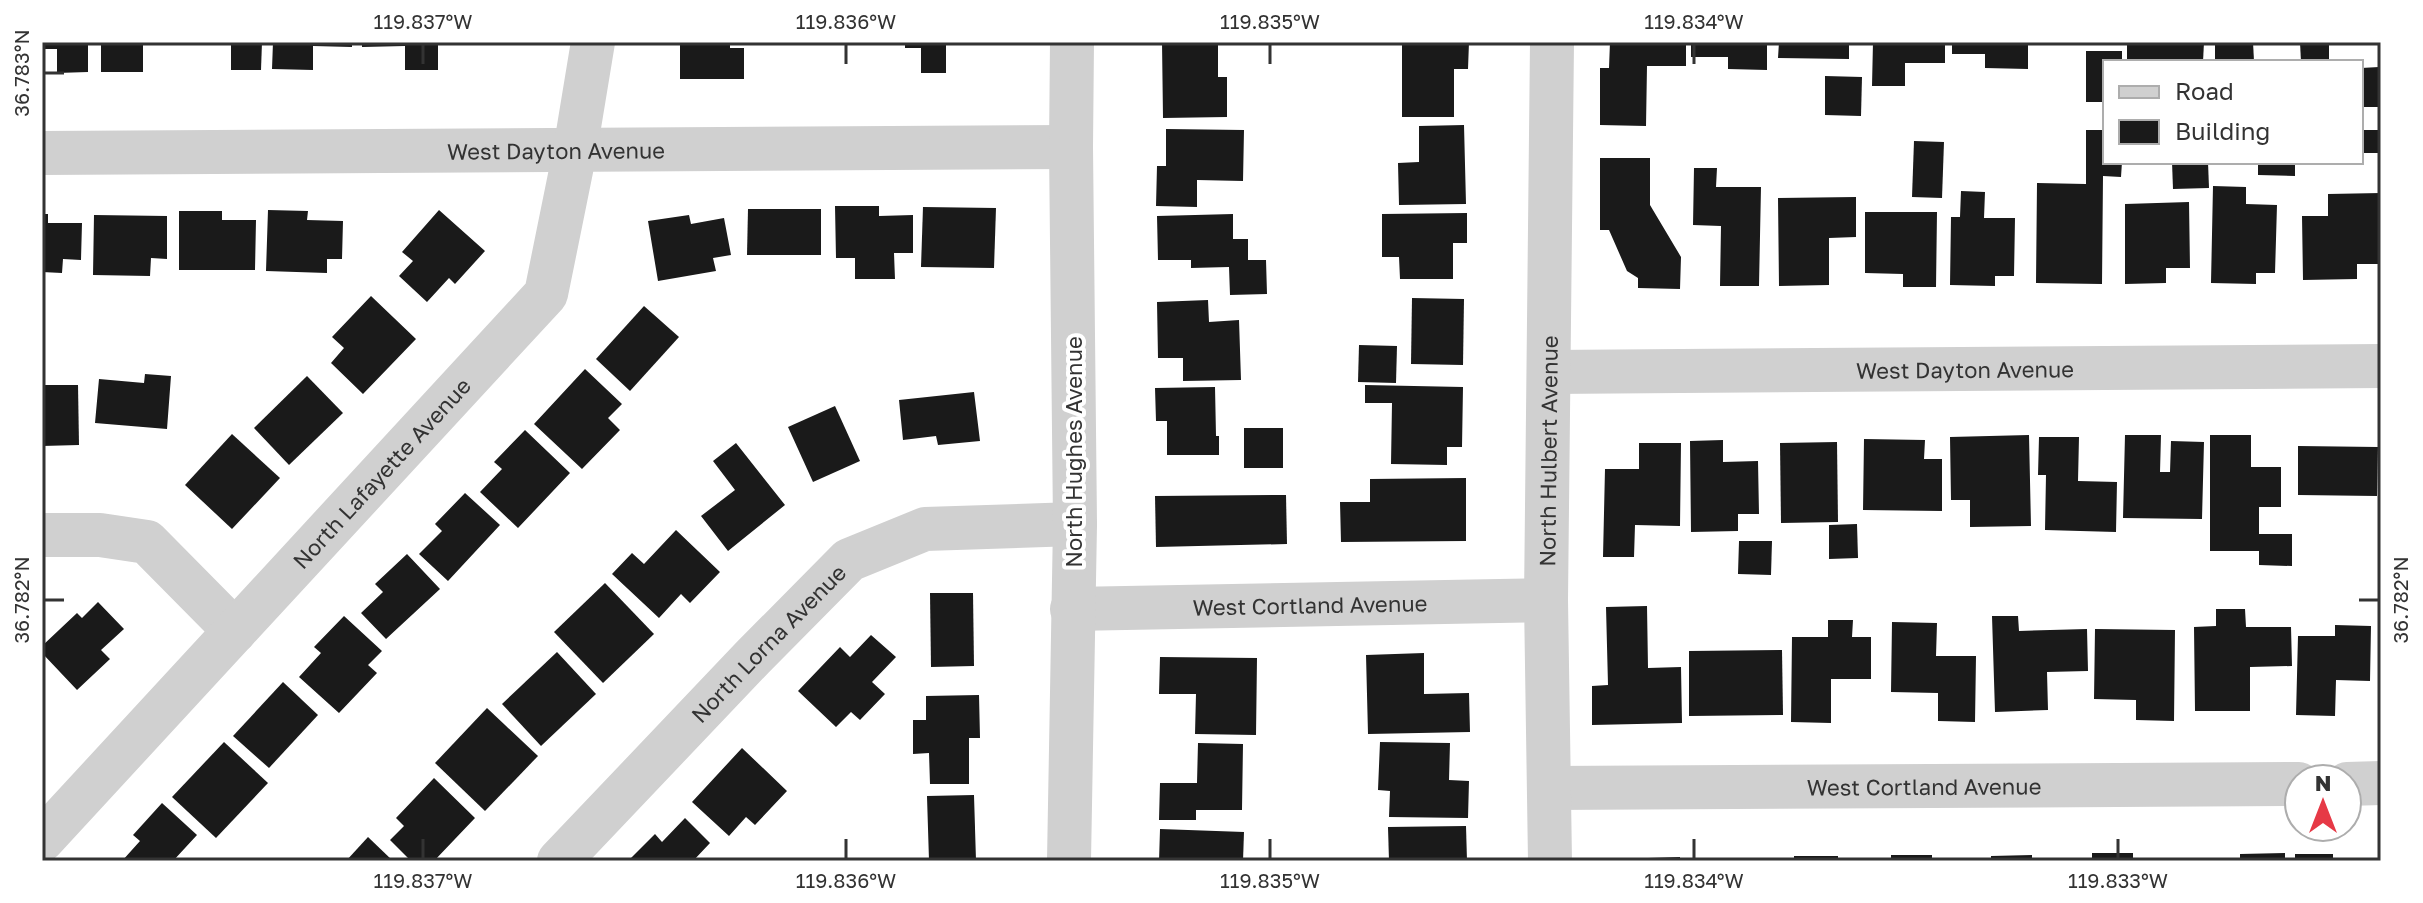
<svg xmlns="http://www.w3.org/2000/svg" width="2423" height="903" font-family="'Golos Text',sans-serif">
	<rect width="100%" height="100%" fill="#fff"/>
	<!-- building -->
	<g fill="#1a1a1a">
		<path d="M42 42H88V72L57 73V49H42Z"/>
		<rect x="101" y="42" width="42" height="30"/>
		<path d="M231 42H262L261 70H231Z"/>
		<path d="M273 42H352V47L313 46V70L272 69Z"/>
		<path d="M362 42H438V70H405V46L362 47Z"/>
		<path d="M658 42H730V48H744V79H680V45H658Z"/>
		<path d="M905 42H978V45H946V73H921V48H905Z"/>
		<path d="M1162 42H1218V77H1227V117L1163 118Z"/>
		<path d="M1402 42H1469L1468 69H1454V117H1402Z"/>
		<path d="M1610 42H1686V66H1647L1646 126 1600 125V68H1609Z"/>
		<path d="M1691 42H1767V70L1728 69V57H1691Z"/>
		<path d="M1779 42H1849V59L1778 58Z"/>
		<path d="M1873 42H1945V63H1905V86H1872Z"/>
		<path d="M1952 42H2028V69L1985 68V54H1952Z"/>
		<path d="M2127 42H2204L2203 62H2127Z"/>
		<path d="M2215 42H2253L2254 61 2215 62Z"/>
		<path d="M2300 42H2329V62H2301Z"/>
		<path d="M2086 51H2122V62H2105V102H2086Z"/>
		<path d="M2379 67 2380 107H2361V68Z"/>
		<path d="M1825 76 1862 77 1861 116 1825 115Z"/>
		<path d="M1464 125 1466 204 1399 205 1398 163 1419 162V126Z"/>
		<path d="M1166 129 1244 130 1243 181 1197 180V207L1156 206 1157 166H1166Z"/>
		<path d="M2086 130H2105V162H2122L2121 177 2103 176 2102 284 2036 283 2037 183 2086 184Z"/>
		<rect x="2361" y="130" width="20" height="23"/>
		<path d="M1914 141 1944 142 1942 198 1912 197Z"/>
		<path d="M1600 158H1650V205L1681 257 1680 289 1638 288V278L1627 271 1609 230H1600Z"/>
		<path d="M2172 162H2208L2209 188 2173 189Z"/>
		<path d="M2258 162H2295V176L2258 175Z"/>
		<path d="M1694 168H1717L1716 187H1761L1759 286H1720L1721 226 1693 225Z"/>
		<path d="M2213 186 2246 187V204L2277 205 2275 273H2256V284L2211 283Z"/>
		<path d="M1961 191 1985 192 1984 218H2015L2014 276H1995V286L1950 285 1951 217H1960Z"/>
		<path d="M2381 193V264H2357V279L2303 280 2302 216H2328V194Z"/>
		<path d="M1856 197V237L1829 238V285L1779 286 1778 198Z"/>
		<path d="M2189 202 2190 268H2166V283L2125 284V204Z"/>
		<path d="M835 206H879V216L913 215V253H894L895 279H855V258H836Z"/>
		<path d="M923 207 996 208 994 268 921 267Z"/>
		<path d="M748 209H821V255H747Z"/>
		<path d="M268 210 308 211 307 220 343 221 342 259H327V273L266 271Z"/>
		<path d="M439 210 485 251 455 284 449 278 427 302 399 276 413 261 402 252Z"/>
		<path d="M179 211H222V220H256L255 270H179Z"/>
		<path d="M1865 212H1937L1936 287H1903V274L1865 273Z"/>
		<path d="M1467 213V243H1453V279H1400L1399 257H1382V214Z"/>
		<path d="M42 214H48V223H82L81 260 63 259 62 273 42 272Z"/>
		<path d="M1233 214V239H1248V260H1266L1267 294 1230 295 1229 267 1191 268V260H1158L1157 216Z"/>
		<path d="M94 215 167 216V259L151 258 150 276 93 275Z"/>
		<path d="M689 215 691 224 724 218 731 255 713 258 716 271 658 281 648 221Z"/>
		<path d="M371 296 416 339 363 394 331 363 344 348 332 337Z"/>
		<path d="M1412 298 1464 299 1463 365 1411 364Z"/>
		<path d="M1208 300 1209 322 1239 320 1241 380 1183 381V358H1158L1157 302Z"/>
		<path d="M644 306 679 337 630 391 596 359Z"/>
		<path d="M1359 345 1397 346 1396 383 1358 382Z"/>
		<path d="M585 369 622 404 608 418 620 430 582 469 534 424Z"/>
		<path d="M145 374 171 376 167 429 95 423 99 379 144 383Z"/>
		<path d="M307 376 343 413 289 465 254 428Z"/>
		<path d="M42 385H78L79 445 42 446Z"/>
		<path d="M1365 385 1463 387 1462 447H1447V465L1391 464 1392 403H1365Z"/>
		<path d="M1215 387 1216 436H1219V455H1167V421H1156L1155 388Z"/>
		<path d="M974 392 980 441 938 445 936 436 903 440 899 400Z"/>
		<path d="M835 406 860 461 813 482 788 427Z"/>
		<rect x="1244" y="428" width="39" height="40"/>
		<path d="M525 430 570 473 518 528 480 492 502 469 494 462Z"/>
		<path d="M232 434 280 478 232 529 185 485Z"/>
		<path d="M2029 435 2031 526 1970 527V500H1951L1950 437Z"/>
		<path d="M2125 435H2161L2160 472H2170L2171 441 2204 442 2202 519 2123 518Z"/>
		<path d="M2210 435H2251V467H2281V507H2259V534H2292V566L2259 565V551H2210Z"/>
		<path d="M2039 437H2079L2078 481 2117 482 2116 532 2045 530 2046 475H2038Z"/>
		<path d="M1864 439 1925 440 1924 459H1942V511L1863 510Z"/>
		<path d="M1723 440V462L1758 461 1759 514H1738V531L1691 532 1690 441Z"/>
		<path d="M1837 442 1838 522 1781 523 1780 443Z"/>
		<path d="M736 443 785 505 728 551 701 516 735 490 713 461Z"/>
		<path d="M1639 443H1681L1680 526 1635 525 1634 557H1603L1605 469H1639Z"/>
		<path d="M2298 446 2378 447 2377 496 2298 495Z"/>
		<path d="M1466 478V541L1341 542 1340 502H1370V479Z"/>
		<path d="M465 493 500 525 448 581 419 554 442 531 435 524Z"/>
		<path d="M1286 495 1287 544 1156 547 1155 496Z"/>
		<path d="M1857 524 1858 558 1829 559V525Z"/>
		<path d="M676 530 720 572 690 603 681 594 659 618 612 574 632 553 644 564Z"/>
		<path d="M1739 541H1772L1771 575 1738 574Z"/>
		<path d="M407 554 440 589 386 639 361 613 383 592 375 584Z"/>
		<path d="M605 583 654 634 603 683 554 632Z"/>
		<path d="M930 593H973L974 666 931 667Z"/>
		<path d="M98 602 124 629 101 650 110 659 77 690 42 653V646L77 613 82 618Z"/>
		<path d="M1647 606 1648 668 1681 667 1682 723 1592 725V686L1608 685 1606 607Z"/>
		<path d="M2216 609H2245L2246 627H2291L2292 666 2250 667V711H2195L2194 627 2216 626Z"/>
		<path d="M344 616 382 651 368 665 377 673 339 713 299 677 321 653 314 647Z"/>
		<path d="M1992 616H2018L2019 631 2087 629 2088 671 2047 672 2048 710 1995 712Z"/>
		<path d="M1828 620H1853L1852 637H1871V679H1831V723L1791 722 1792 637H1828Z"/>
		<path d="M1892 622 1937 623 1936 656H1976L1975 722 1938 721V693L1891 692Z"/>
		<path d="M2335 625 2371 626 2370 681 2336 680 2335 716 2296 715 2298 636H2335Z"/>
		<path d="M2095 629 2175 630 2174 721 2136 720V700L2094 699Z"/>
		<path d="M871 635 896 657 872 682 885 694 860 720 851 712 836 727 798 691 840 647 850 657Z"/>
		<path d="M1782 650 1783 715 1689 716V651Z"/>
		<path d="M557 652 596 694 541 746 502 704Z"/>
		<path d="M1424 653V694L1469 693 1470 732 1368 734 1366 655Z"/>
		<path d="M1160 657 1257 658 1256 735 1195 734 1196 694H1159Z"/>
		<path d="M283 682 318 715 269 768 233 736Z"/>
		<path d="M979 695 980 738H969V784H930L929 753 913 754V720H926V696Z"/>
		<path d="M487 708 538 756 485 811 435 763Z"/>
		<path d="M224 742 268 783 216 838 172 797Z"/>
		<path d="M1380 742 1450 743 1449 780 1469 781 1468 818 1389 817 1390 791 1378 790Z"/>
		<path d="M1198 743 1243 744 1242 810H1196V820H1159L1160 783H1197Z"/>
		<path d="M742 748 787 791 755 825 746 817 729 836 692 802Z"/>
		<path d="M434 778 475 818 434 861H411L390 840 404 826 396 818Z"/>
		<path d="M974 795 976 861H929L927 796Z"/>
		<path d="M162 803 197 835 173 861H122L140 841 133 835Z"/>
		<path d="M685 818 710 843 693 861H628L655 834 662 842Z"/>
		<path d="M1466 826 1467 861H1389L1388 827Z"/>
		<path d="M1160 829 1244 832 1243 861H1159Z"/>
		<path d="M368 837 393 861H346Z"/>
		<rect x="2092" y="853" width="41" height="8"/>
		<path d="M2285 853V861H2240V854Z"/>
		<rect x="2295" y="854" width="38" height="7"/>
		<rect x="1891" y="855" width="41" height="6"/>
		<path d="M2032 855V861H1991V856Z"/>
		<rect x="1794" y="856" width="44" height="5"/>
		<path d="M1680 857V861H1648V858Z"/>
	</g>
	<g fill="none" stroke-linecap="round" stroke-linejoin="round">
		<!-- minor -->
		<g stroke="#d0d0d0" stroke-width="44">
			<path id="s1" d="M42 153 1071 147"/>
			<path id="s2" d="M1549 372 2381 366"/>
			<path d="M42 535H100L147 542 235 631"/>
			<path id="s3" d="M1072 609 1546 600"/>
			<path d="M2347 784 2381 783"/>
			<path id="s4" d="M1550 788 2299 784"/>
			<path id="s5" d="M42 840 546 294 575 151 593 42"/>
			<path id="s6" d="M559 861 753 657 849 560 925 529 1075 524"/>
			<path d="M1069 861 1075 524 1071 147 1072 42"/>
			<path id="s7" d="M1550 861 1546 600 1552 42"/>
		</g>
	</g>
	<!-- ticks -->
	<path fill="none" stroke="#333" stroke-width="3" d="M423 44V64M846 44V64M1270 44V64M1694 44V64M44 73H64M44 600H64M2359 600H2379M423 839V859M846 839V859M1270 839V859M1694 839V859M2118 839V859"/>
	<g text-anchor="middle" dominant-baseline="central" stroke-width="8" stroke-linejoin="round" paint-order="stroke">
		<!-- street labels -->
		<g font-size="22" fill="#333" stroke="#fff">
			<text stroke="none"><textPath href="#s1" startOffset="514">West Dayton Avenue</textPath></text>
			<text stroke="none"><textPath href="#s2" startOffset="416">West Dayton Avenue</textPath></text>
			<text transform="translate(1073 452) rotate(-90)">North Hughes Avenue</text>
			<text stroke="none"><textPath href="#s7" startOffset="410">North Hulbert Avenue</textPath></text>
			<text stroke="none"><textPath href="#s5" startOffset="500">North Lafayette Avenue</textPath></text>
			<text stroke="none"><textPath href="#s3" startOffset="238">West Cortland Avenue</textPath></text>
			<text stroke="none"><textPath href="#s6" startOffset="302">North Lorna Avenue</textPath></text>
			<text stroke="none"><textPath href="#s4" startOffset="374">West Cortland Avenue</textPath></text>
		</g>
	</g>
	<!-- border -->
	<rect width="2423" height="903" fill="none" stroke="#ffffff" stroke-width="88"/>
	<!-- legend -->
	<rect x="2103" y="60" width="260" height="104" fill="#ffffff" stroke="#adadad" stroke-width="2"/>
	<rect x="2119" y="86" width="40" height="12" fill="#d0d0d0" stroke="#adadad" stroke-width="2"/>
	<text x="2175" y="100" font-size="24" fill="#333333">Road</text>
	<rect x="2119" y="120" width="40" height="24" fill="#1a1a1a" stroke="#adadad" stroke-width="2"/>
	<text x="2175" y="140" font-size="24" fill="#333333">Building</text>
	<!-- north arrow -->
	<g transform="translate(2323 803)"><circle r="38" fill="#ffffff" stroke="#adadad" stroke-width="2"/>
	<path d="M0-6L14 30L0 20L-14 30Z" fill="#e63946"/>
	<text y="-12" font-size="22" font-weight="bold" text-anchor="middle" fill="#333333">N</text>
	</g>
	<rect x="44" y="44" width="2335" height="815" fill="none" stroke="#333" stroke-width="3"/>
	<g font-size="20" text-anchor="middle" fill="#333">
		<text x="423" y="29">119.837°W</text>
		<text x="846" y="29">119.836°W</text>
		<text x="1270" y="29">119.835°W</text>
		<text x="1694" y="29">119.834°W</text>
		<text transform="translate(22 73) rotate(-90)" y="7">36.783°N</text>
		<text transform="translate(22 600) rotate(-90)" y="7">36.782°N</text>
		<text transform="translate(2401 600) rotate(-90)" y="7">36.782°N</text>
		<text x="423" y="888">119.837°W</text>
		<text x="846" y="888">119.836°W</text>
		<text x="1270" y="888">119.835°W</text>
		<text x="1694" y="888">119.834°W</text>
		<text x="2118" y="888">119.833°W</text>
	</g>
</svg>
